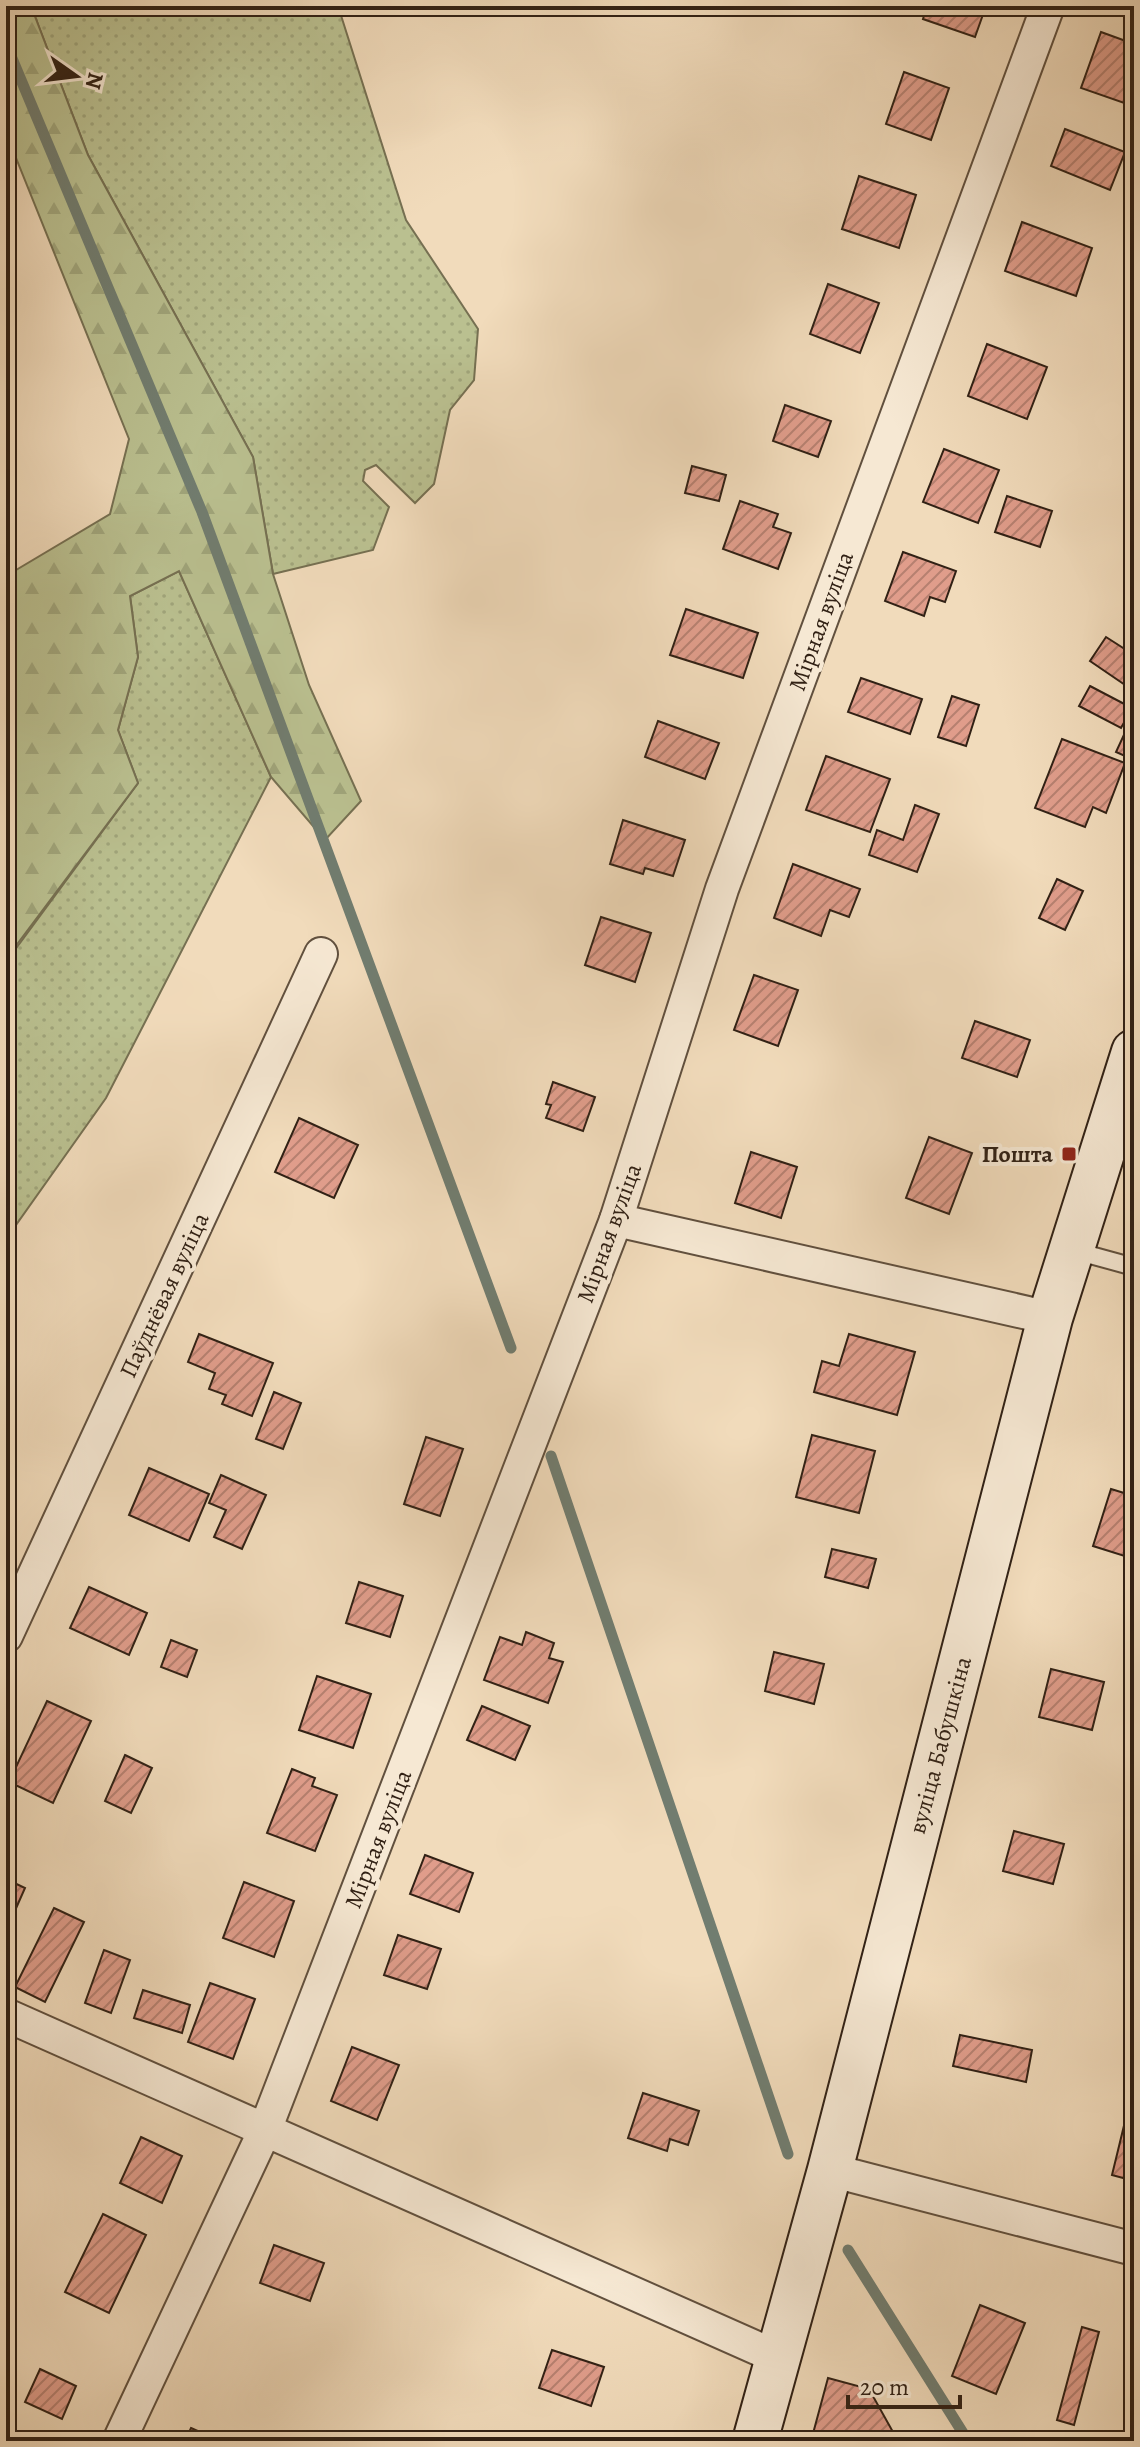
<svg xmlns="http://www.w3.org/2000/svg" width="1140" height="2447" font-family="Alegreya,serif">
	<defs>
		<pattern id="grass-dots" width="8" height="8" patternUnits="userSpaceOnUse" patternTransform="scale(2)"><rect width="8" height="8" fill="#bac090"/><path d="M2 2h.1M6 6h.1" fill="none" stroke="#a0a57b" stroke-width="1.8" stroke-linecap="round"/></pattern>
		<pattern id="forest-firs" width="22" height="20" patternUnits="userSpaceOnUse" patternTransform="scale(2)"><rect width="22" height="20" fill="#bac090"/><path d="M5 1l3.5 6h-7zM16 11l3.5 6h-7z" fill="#a0a57b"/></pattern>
		<pattern id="building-hatch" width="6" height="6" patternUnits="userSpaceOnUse" patternTransform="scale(2)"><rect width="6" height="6" fill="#e09d8b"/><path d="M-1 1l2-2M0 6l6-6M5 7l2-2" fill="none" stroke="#b68070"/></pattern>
	</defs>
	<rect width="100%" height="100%" fill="#f1dbbb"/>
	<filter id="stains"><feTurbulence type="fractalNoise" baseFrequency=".0025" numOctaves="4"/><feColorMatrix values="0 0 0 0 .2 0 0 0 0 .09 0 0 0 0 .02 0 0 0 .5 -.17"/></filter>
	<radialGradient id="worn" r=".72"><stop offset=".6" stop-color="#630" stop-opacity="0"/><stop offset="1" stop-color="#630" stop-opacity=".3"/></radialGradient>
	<!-- grass -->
	<g fill="url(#grass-dots)" stroke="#767052" stroke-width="2">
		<path d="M31 6H338L406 220 478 329 474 380 450 410 434 484 415 503 376 465 365 470 363 481 389 507 373 550 273 574 253 457 88 155Z"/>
		<path d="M179 571 271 777 106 1098 6 1239V962L138 783 118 730 138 657 130 596Z"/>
	</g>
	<!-- forest -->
	<path fill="url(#forest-firs)" stroke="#767052" stroke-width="2" d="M6 6H31L88 155 253 457 273 574 309 685 361 801 325 840 271 777 179 571 130 596 138 657 118 730 138 783 6 959V576L110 514 129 439 6 133Z"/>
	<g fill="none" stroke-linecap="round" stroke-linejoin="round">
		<!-- stream -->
		<g stroke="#717d70" stroke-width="11">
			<path d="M6 44 202 512 511 1348"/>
			<path d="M551 1456 788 2154"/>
			<path d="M848 2250 968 2441"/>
		</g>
	</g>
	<!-- building -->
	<g fill="url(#building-hatch)" stroke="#312115" stroke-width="2">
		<path d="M927 6H986L975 37 923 19Z"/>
		<path d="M1101 32 1134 44V93L1130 105 1081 88Z"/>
		<path d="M904 72 949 88 931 140 886 124Z"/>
		<path d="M1065 129 1125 152 1110 190 1051 166Z"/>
		<path d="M859 176 916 195 899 248 842 229Z"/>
		<path d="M1022 222 1092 248 1076 296 1005 271Z"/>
		<path d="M828 284 879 303 860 353 810 334Z"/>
		<path d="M987 344 1047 367 1027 419 968 396Z"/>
		<path d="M785 405 831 421 818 457 773 441Z"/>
		<path d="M944 449 999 470 978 523 923 502Z"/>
		<path d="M692 466 726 475 719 501 685 493Z"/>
		<path d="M1007 496 1052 511 1040 547 995 532Z"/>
		<path d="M740 501 778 514 773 527 791 533 778 569 723 549Z"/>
		<path d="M903 552 956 571 945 602 930 597 924 616 885 601Z"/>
		<path d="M686 609 758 633 743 678 670 655Z"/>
		<path d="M1106 637 1134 655 1131 689 1090 661Z"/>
		<path d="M861 678 922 699 910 734 848 712Z"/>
		<path d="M1090 686 1132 708 1121 728 1079 706Z"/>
		<path d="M952 696 979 705 966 746 938 737Z"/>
		<path d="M658 721 719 743 705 779 645 757Z"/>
		<path d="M1128 726 1134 729V760L1116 752Z"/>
		<path d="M1062 739 1125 763 1106 813 1093 807 1085 827 1035 808Z"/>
		<path d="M826 756 890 779 870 832 806 810Z"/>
		<path d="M915 805 939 814 917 872 869 855 877 830 903 840Z"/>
		<path d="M623 820 685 840 673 876 645 868 643 874 610 864Z"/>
		<path d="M793 864 860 889 849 917 830 910 821 936 774 918Z"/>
		<path d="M1057 879 1083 891 1065 930 1039 918Z"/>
		<path d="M601 917 651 933 635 982 585 965Z"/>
		<path d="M754 975 798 990 778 1046 734 1030Z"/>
		<path d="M975 1021 1030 1040 1017 1077 962 1058Z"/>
		<path d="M553 1082 595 1097 583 1131 546 1118 551 1105 546 1104Z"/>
		<path d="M299 1118 358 1145 334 1198 275 1172Z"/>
		<path d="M929 1137 972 1153 949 1214 906 1198Z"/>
		<path d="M751 1152 797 1167 781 1218 735 1203Z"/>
		<path d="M199 1334 273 1363 252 1416 222 1404 226 1395 209 1389 215 1373 188 1362Z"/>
		<path d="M849 1334 915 1352 897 1415 814 1392 822 1361 839 1366Z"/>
		<path d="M274 1392 301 1403 283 1449 256 1439Z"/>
		<path d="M812 1435 875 1451 859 1513 796 1497Z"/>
		<path d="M426 1437 463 1449 440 1516 404 1504Z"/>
		<path d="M149 1468 209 1494 189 1541 129 1515Z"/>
		<path d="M221 1475 266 1495 242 1549 214 1537 226 1510 209 1503Z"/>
		<path d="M1111 1489 1134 1496V1559L1093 1546Z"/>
		<path d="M832 1549 876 1559 868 1588 825 1577Z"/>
		<path d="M359 1582 403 1596 390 1637 346 1623Z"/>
		<path d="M89 1587 147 1613 129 1655 70 1628Z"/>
		<path d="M526 1632 554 1643 549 1658 563 1662 548 1703 484 1680 500 1637 522 1645Z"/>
		<path d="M171 1640 197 1650 187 1677 161 1667Z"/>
		<path d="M774 1652 824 1664 814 1704 765 1691Z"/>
		<path d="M1051 1669 1104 1682 1092 1730 1039 1717Z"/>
		<path d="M317 1676 371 1694 353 1748 299 1730Z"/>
		<path d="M47 1701 91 1721 53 1803 9 1782Z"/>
		<path d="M482 1706 530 1726 515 1760 467 1740Z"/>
		<path d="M125 1755 152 1768 131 1813 105 1801Z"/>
		<path d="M292 1769 315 1778 312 1786 337 1795 315 1851 267 1833Z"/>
		<path d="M1014 1831 1064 1844 1053 1884 1003 1871Z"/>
		<path d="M425 1855 473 1873 459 1912 410 1894Z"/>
		<path d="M6 1879 25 1888 6 1931Z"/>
		<path d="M244 1882 294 1901 274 1957 223 1938Z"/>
		<path d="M54 1908 84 1922 45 2002 15 1987Z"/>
		<path d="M398 1935 441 1949 427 1989 384 1975Z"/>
		<path d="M104 1950 130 1960 111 2013 85 2003Z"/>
		<path d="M210 1983 255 1999 233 2059 188 2042Z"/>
		<path d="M143 1990 190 2005 182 2033 134 2018Z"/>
		<path d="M960 2035 1032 2050 1026 2082 953 2066Z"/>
		<path d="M352 2047 399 2065 377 2120 331 2101Z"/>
		<path d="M643 2093 699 2111 688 2145 670 2139 667 2151 628 2138Z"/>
		<path d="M1129 2105 1134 2106V2181L1112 2175Z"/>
		<path d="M141 2137 182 2156 162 2203 120 2183Z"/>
		<path d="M103 2214 146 2235 109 2313 65 2292Z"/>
		<path d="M274 2245 324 2263 310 2301 260 2283Z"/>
		<path d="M980 2305 1025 2323 996 2394 952 2376Z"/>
		<path d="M1082 2327 1099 2332 1074 2425 1057 2420Z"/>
		<path d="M552 2350 604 2367 591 2406 539 2388Z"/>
		<path d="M40 2369 76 2386 62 2419 25 2402Z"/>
		<path d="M828 2378 869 2389 898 2441H811Z"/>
		<path d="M191 2428 220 2441H185Z"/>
	</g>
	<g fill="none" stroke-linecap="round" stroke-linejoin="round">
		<!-- lane casing -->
		<g stroke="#61503e" stroke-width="20">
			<path id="lane" d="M1072 1250 1134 1267"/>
		</g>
		<!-- street casing -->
		<g stroke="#61503e" stroke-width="36">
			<g id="street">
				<path d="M616 1220 1050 1318"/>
				<path d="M6 1636 321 954"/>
				<path d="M6 2015 777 2357"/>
				<path d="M830 2170 1134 2249"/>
				<path d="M119 2441 265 2130 616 1220 722 889 1048 6"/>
			</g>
		</g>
		<!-- secondary casing -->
		<g stroke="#312115" stroke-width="48">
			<path id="secondary" d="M755 2441 830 2170 1050 1318 1134 1052"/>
		</g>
		<!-- lane -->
		<use href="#lane" stroke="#f6e8d3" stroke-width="16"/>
		<!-- street -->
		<use href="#street" stroke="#f6e8d3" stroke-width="32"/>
		<!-- secondary -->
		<use href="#secondary" stroke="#f6e8d3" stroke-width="44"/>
	</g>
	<!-- markers -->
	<rect fill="#8f2418" stroke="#f6e8d3" stroke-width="3" x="1061" y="1146" width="16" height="16" rx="4"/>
	<g text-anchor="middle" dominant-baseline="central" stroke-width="8" stroke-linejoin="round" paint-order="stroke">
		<!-- street labels -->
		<g font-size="24" fill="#312115" stroke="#f6e8d3">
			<text transform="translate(821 621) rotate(-70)">Мірная вуліца</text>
			<text transform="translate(609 1233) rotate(-70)">Мірная вуліца</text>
			<text transform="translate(164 1295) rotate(-65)">Паўднёвая вуліца</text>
			<text transform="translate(940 1745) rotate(-75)">вуліца Бабушкіна</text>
			<text transform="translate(378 1839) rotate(-69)">Мірная вуліца</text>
		</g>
		<!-- poi labels -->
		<g font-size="24" font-weight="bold" fill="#312115" stroke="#f6e8d3" text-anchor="end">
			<text x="1053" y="1154">Пошта</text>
		</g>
	</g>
	<!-- margin -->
	<rect width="1140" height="2447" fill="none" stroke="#f1dbbb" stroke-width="32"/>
	<rect x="8" y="8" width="1124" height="2431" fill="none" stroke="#312115" stroke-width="4"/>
	<rect x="16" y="16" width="1108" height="2415" fill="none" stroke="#312115" stroke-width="2"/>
	<!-- north arrow -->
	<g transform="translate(76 76) rotate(104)" stroke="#f6e8d3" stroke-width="6" paint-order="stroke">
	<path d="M0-6L14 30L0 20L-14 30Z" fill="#312115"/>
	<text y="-12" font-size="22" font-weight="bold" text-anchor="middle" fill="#312115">N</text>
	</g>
	<!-- scale -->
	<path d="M848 2395v12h112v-12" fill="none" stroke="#312115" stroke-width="4"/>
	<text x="860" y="2395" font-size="24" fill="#312115" stroke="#f6e8d3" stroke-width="6" paint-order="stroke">20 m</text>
	<rect width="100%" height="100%" filter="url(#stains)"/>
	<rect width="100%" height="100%" fill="url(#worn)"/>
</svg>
